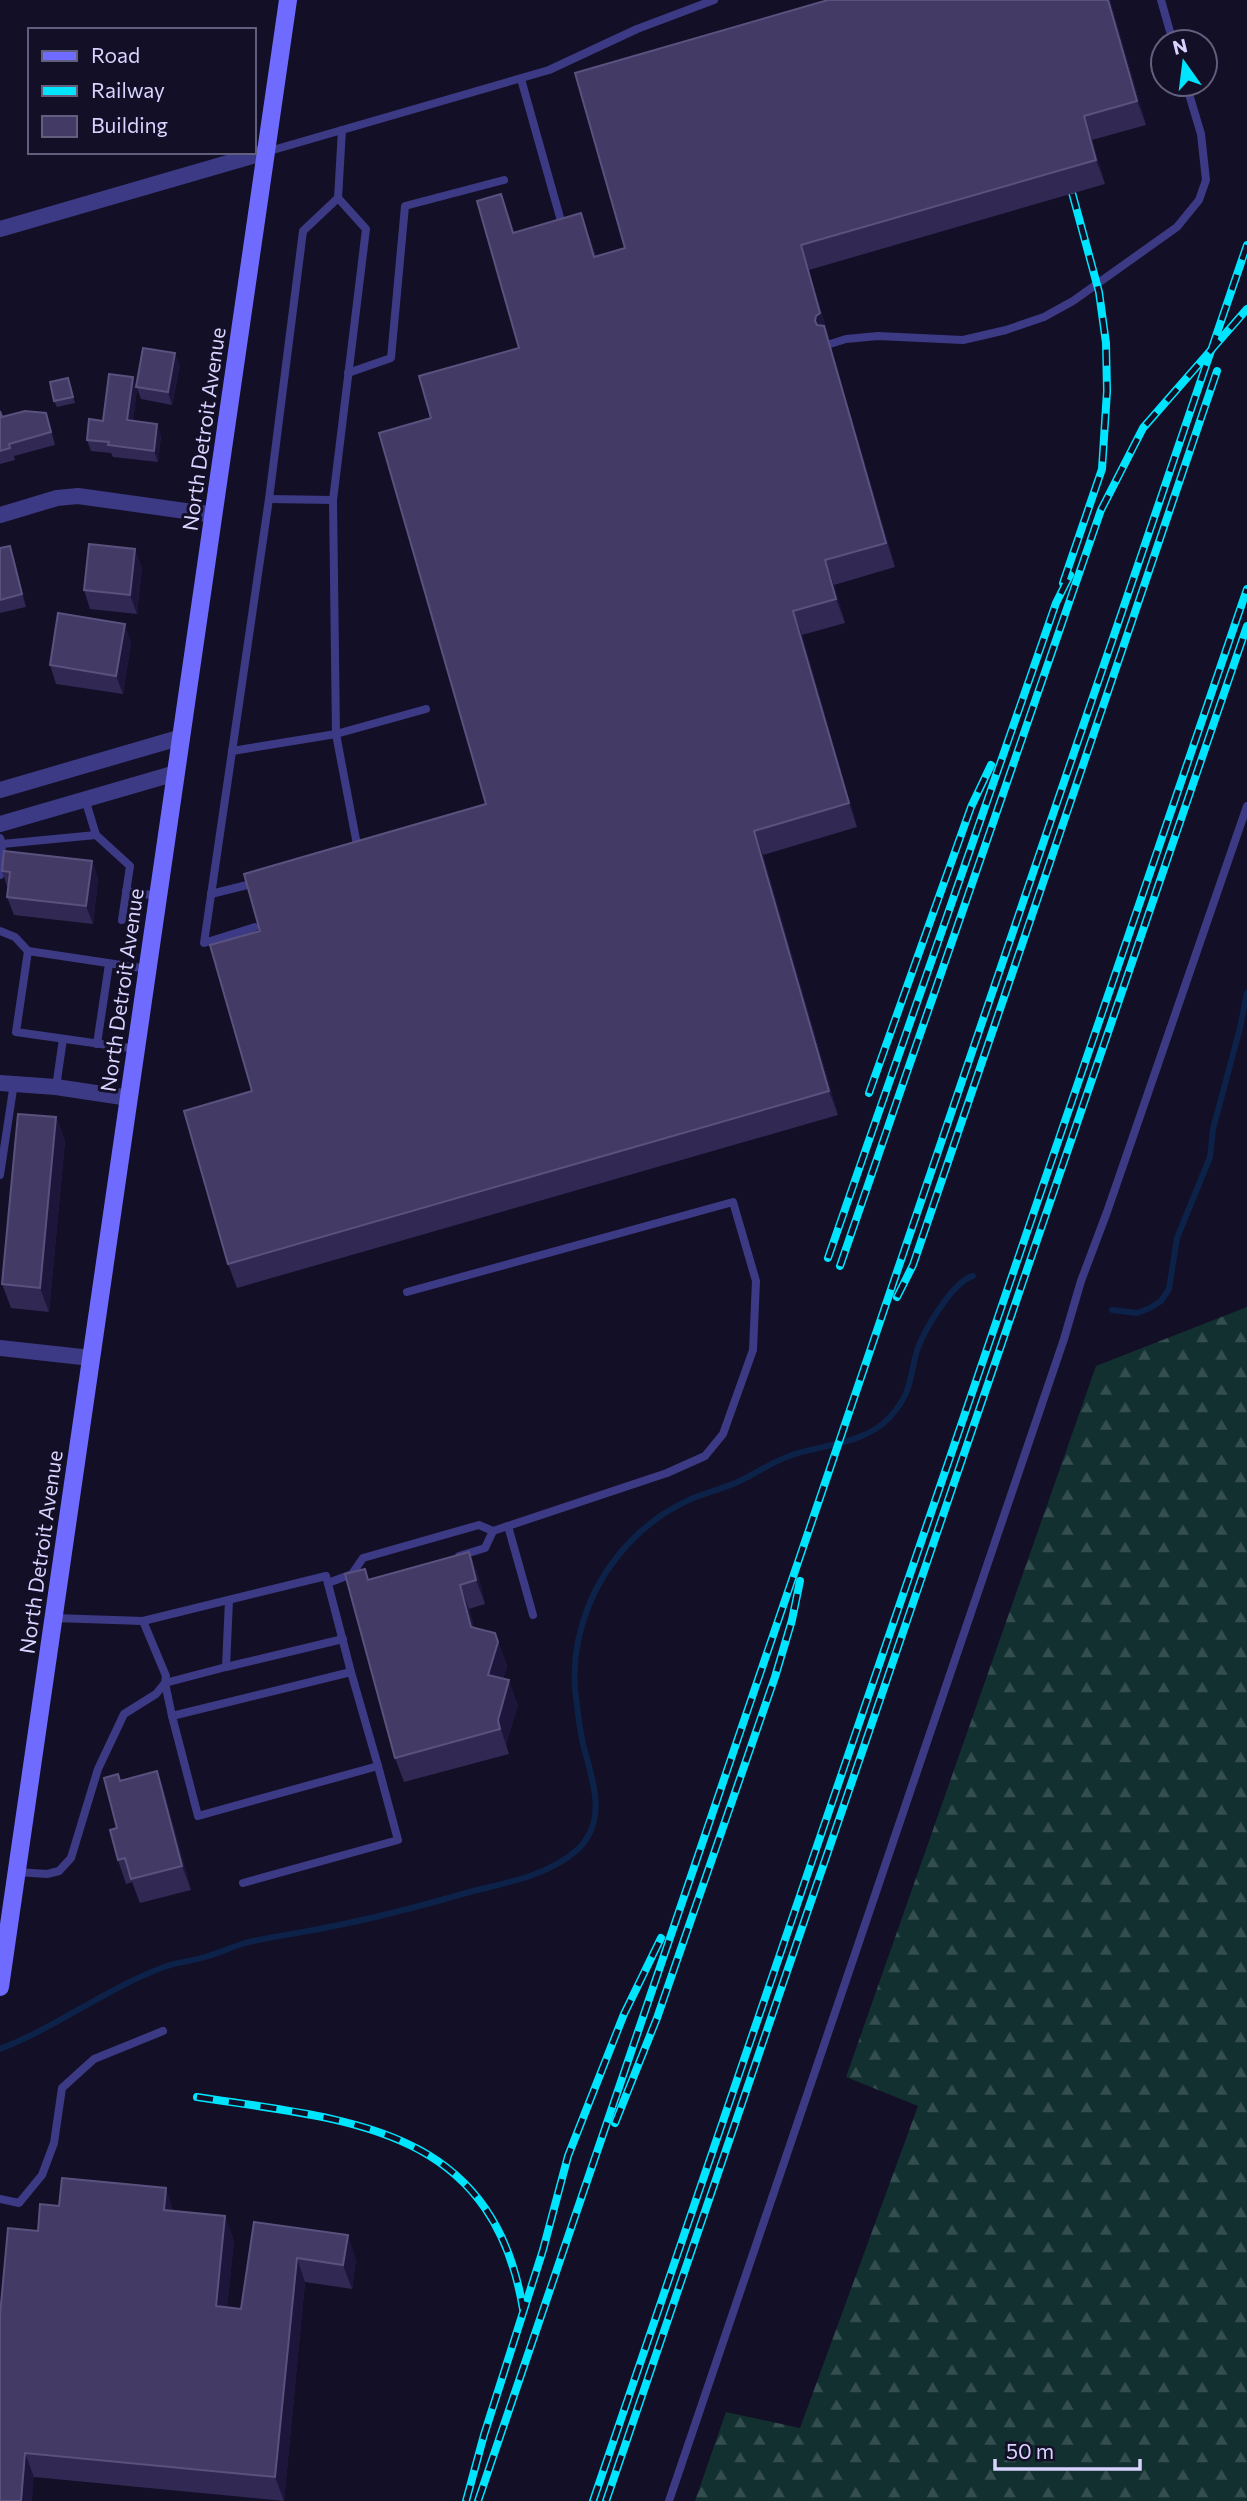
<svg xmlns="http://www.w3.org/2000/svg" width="1247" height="2501" font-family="Commissioner,sans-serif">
	<defs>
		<pattern id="forest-firs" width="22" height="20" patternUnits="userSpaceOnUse" patternTransform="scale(1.75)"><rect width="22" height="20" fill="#12302f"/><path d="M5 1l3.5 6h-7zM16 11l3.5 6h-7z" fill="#344d4e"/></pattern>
	</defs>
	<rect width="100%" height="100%" fill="#130f26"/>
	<!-- forest -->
	<path fill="url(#forest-firs)" d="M1247 1307V2501H695L726 2412 800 2428 918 2106 846 2077 1096 1366Z"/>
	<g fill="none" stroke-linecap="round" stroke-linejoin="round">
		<!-- stream -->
		<g stroke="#0c2248" stroke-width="6">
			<path d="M1112 1310 1137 1313 1150 1308 1161 1301 1169 1289 1177 1238 1210 1157 1213 1129 1240 1028 1247 993"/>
			<path d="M0 2049C57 2027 107 1988 164 1967 177 1962 192 1961 205 1957 219 1953 232 1947 245 1943 273 1936 301 1933 329 1927 375 1918 421 1906 466 1893 504 1883 546 1877 577 1850 609 1820 592 1779 583 1744 579 1726 577 1706 575 1688 573 1659 578 1632 589 1605 607 1560 644 1520 689 1500 706 1492 724 1489 742 1480 758 1472 774 1461 792 1455 825 1444 864 1444 889 1418 911 1394 909 1382 916 1354 922 1333 952 1282 973 1276"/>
		</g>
		<!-- service -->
		<g stroke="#3d3a85" stroke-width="8">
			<path d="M1161 0 1173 42"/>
			<path d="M521 79 563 228"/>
			<path d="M266 152 549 70 637 29 714 0"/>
			<path d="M830 344 846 339 878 336 963 340 1006 330 1044 317 1073 301 1177 227 1199 200 1206 180 1201 134 1186 84"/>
			<path d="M348 373 391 358 405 206 504 180"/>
			<path d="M269 499 333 500 366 229 338 198"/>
			<path d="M333 500 336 734 426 709"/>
			<path d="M232 751 336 734 358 850"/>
			<path d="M85 799 96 835"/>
			<path d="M0 838 2 844 0 875"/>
			<path d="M2 844 96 835 130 866 122 920"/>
			<path d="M126 891 157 896"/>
			<path d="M211 894 255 883"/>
			<path d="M255 927 204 943 269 499 303 231 338 198 342 130"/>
			<path d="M0 931 15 937 28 951"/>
			<path d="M97 1044 109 964"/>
			<path d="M136 1049 16 1032 28 951 148 969"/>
			<path d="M56 1087 63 1039"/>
			<path d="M0 1175 14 1083"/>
			<path d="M407 1292 733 1202 756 1281 753 1350 723 1434 705 1456 667 1473 493 1531"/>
			<path d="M508 1526 533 1615"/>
			<path d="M328 1583 352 1574 363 1558 479 1525 493 1531 485 1548 459 1556"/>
			<path d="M54 1618 143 1621 166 1676 165 1683 172 1716"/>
			<path d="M143 1621 326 1576 351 1672 172 1716 198 1816 378 1766 351 1672"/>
			<path d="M226 1667 343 1639"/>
			<path d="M17 1872 47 1874 59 1871 71 1858 98 1769 124 1714 156 1694 165 1683 226 1667 229 1600"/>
			<path d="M243 1883 398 1840 378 1766"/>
			<path d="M0 2199 19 2203 42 2175 54 2143 62 2088 94 2059 163 2031"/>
			<path d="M669 2501 1064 1339 1081 1281 1107 1212 1247 806"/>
		</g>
		<!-- minor -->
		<g stroke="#3d3a85" stroke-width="16">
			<path d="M0 229 266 152"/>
			<path d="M0 515 57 498 78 496 214 515"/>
			<path d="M0 790 182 737"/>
			<path d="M0 824 176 773"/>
			<path d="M0 1083 56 1087 129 1098"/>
			<path d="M0 1348 91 1358"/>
		</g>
		<!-- secondary -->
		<path stroke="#6f6bff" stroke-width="18" d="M0 1987 288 0"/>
		<!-- rail casing -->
		<g stroke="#00e5ff" stroke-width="8">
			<g id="rail">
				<path d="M1063 583 1102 469 1107 391 1106 343 1099 292 1067 174"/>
				<path d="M869 1093 971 807 991 765"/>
				<path d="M828 1258 1056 603 1070 575"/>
				<path d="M840 1266 1101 510 1143 428 1247 309"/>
				<path d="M897 1297 913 1265 1217 371"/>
				<path d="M197 2097C348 2120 492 2125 523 2309"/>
				<path d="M615 2123 657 2018 775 1677 792 1620 800 1581"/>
				<path d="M466 2501 484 2435 543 2250 568 2156 624 2014 661 1938"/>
				<path d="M478 2501 1247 245"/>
				<path d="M593 2501 1247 589"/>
				<path d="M606 2501 1247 626"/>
			</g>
		</g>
		<!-- rail -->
		<use href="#rail" stroke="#130f26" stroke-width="5" stroke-dasharray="16" stroke-linecap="butt"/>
	</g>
	<!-- wall -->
	<g fill="#312854">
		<path d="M828 0H1110L1146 125 1092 140 1105 184 809 270 829 338H828L895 567 834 585 845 623 802 635 857 827 763 855 838 1115 237 1288 228 1264 252 1091 260 931 486 804 431 418 519 348 501 194 514 233 581 213 596 256 625 248Z"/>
		<path d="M180 365 172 405 141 399 137 388 133 421 161 435 158 462 113 457 111 453 91 451 87 440 136 387Z"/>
		<path d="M68 378 75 403 57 407 54 401Z"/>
		<path d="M0 411 3 417 50 426 55 445 14 456 15 460 0 464Z"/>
		<path d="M0 548 14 558 26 607 0 613Z"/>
		<path d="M142 567 137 614 90 609 84 590Z"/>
		<path d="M131 642 123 694 56 684 50 665Z"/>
		<path d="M92 861 98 879 93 924 14 915 7 897 8 889 2 871Z"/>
		<path d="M56 1117 65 1141 49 1312 11 1308 2 1284Z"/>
		<path d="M469 1552 478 1576 485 1604 469 1609 474 1627 495 1633 507 1666 503 1679 518 1705 506 1744 509 1754 404 1782 395 1758 368 1579Z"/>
		<path d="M157 1771 165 1795 191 1890 140 1903 132 1882 126 1884 118 1860 117 1828 120 1780Z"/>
		<path d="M59 2206 174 2211 234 2240 227 2308 241 2309 254 2222 356 2259 352 2289 305 2282 284 2501 34 2477 0 2501 38 2231Z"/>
	</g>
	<!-- shaded-wall -->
	<g fill="#1d163a">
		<path d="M1108 0H1110L1146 125 1137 101Z"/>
		<path d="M1084 116 1092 140 1105 184 1096 160Z"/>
		<path d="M501 194 510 218 522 257 513 233Z"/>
		<path d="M581 213 590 238 603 281 594 257Z"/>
		<path d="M801 245 809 270 829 338H828L895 567 815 321Z"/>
		<path d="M175 353 180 365 172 405 168 392Z"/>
		<path d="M133 377 137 388 132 432 127 420Z"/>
		<path d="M157 424 161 435 158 462 154 451Z"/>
		<path d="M10 546 14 558 26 607 22 594Z"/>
		<path d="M135 549 142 567 137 614 130 595Z"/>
		<path d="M825 560 834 585 845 623 836 599Z"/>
		<path d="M793 611 802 635 857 827 849 803Z"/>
		<path d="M125 624 131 642 123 694 116 676Z"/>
		<path d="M754 831 763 855 838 1115 829 1091Z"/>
		<path d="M92 861 98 879 93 924 86 906Z"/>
		<path d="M56 1117 65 1141 49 1312 40 1288Z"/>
		<path d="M469 1552 478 1576 485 1604 476 1580Z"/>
		<path d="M460 1585 469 1609 480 1651 471 1627Z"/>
		<path d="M495 1633 507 1666 497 1699 488 1675Z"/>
		<path d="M509 1680 518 1705 506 1744 509 1754 498 1720Z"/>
		<path d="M157 1771 165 1795 191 1890 182 1866Z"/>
		<path d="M166 2188 174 2212 164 2210Z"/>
		<path d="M225 2216 234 2240 225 2330 216 2306Z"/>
		<path d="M348 2235 356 2259 352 2289 343 2265Z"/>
		<path d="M297 2258 305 2282 284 2501 275 2477Z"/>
		<path d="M25 2453 34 2477 32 2501H21Z"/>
	</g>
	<!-- building -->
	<g fill="#433a66" stroke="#5a527e" stroke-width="2">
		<path d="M828 0H1108L1137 101 1084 116 1096 160 801 245 820 313 816 316 815 321 817 325 824 326 886 543 825 560 836 599 793 611 849 803 754 831 829 1091 228 1264 184 1111 252 1091 210 945 260 931 244 874 486 804 379 433 431 418 419 376 519 348 477 201 501 194 513 233 581 213 594 257 625 248 575 73Z"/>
		<path d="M143 348 175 353 168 392 136 387Z"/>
		<path d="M109 374 133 377 127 420 157 424 154 451 108 445 109 442 87 440 89 419 103 421Z"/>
		<path d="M68 378 73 397 54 401 50 382Z"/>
		<path d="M0 411 2 417 25 411 46 413 51 432 9 444 10 448 0 451Z"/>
		<path d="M89 544 135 549 130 595 84 590Z"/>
		<path d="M10 546 22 594 0 600V548Z"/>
		<path d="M58 613 125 624 116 676 50 665Z"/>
		<path d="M4 851 92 861 86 906 7 897 10 872 2 871Z"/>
		<path d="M18 1114 56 1117 40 1288 2 1284Z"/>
		<path d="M469 1552 476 1580 460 1585 471 1627 495 1633 498 1642 488 1675 509 1680 498 1720 500 1729 395 1758 345 1574 365 1569 368 1580Z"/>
		<path d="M157 1771 182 1866 131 1879 125 1858 118 1860 110 1830 117 1828 104 1778 118 1774 120 1781Z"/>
		<path d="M62 2178 166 2188 164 2210 225 2216 216 2306 241 2309 254 2222 348 2235 343 2265 297 2258 275 2477 25 2453 21 2501H0V2315L8 2228 38 2231 40 2204 59 2206Z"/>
	</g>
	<g text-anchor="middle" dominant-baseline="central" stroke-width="6" stroke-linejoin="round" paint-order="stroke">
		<!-- street labels -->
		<g font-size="21" fill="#d9d4ff" stroke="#130f26">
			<text transform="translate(203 429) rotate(-82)">North Detroit Avenue</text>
			<text transform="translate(121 990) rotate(-82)">North Detroit Avenue</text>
			<text transform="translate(40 1552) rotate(-82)">North Detroit Avenue</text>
		</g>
	</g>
	<!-- legend -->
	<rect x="28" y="28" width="228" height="126" fill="#130f26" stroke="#625e7d" stroke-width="2"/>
	<rect x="42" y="51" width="35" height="10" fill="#6f6bff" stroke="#625e7d" stroke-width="2"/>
	<text x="91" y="63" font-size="21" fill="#d9d4ff">Road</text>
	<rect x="42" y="86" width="35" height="10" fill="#00e5ff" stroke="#625e7d" stroke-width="2"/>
	<text x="91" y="98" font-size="21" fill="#d9d4ff">Railway</text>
	<rect x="42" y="116" width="35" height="21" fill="#433a66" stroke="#625e7d" stroke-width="2"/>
	<text x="91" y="133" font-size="21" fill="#d9d4ff">Building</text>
	<!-- north arrow -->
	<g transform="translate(1184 63) rotate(346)"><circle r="33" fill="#130f26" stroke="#625e7d" stroke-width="2"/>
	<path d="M0-5L12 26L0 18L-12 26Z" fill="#00e5ff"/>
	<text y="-10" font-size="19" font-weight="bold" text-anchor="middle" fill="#d9d4ff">N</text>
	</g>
	<!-- scale -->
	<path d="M995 2459v10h145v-10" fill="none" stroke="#d9d4ff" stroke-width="3.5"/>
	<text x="1006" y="2459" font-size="21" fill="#d9d4ff" stroke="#130f26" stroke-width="5" paint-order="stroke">50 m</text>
</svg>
